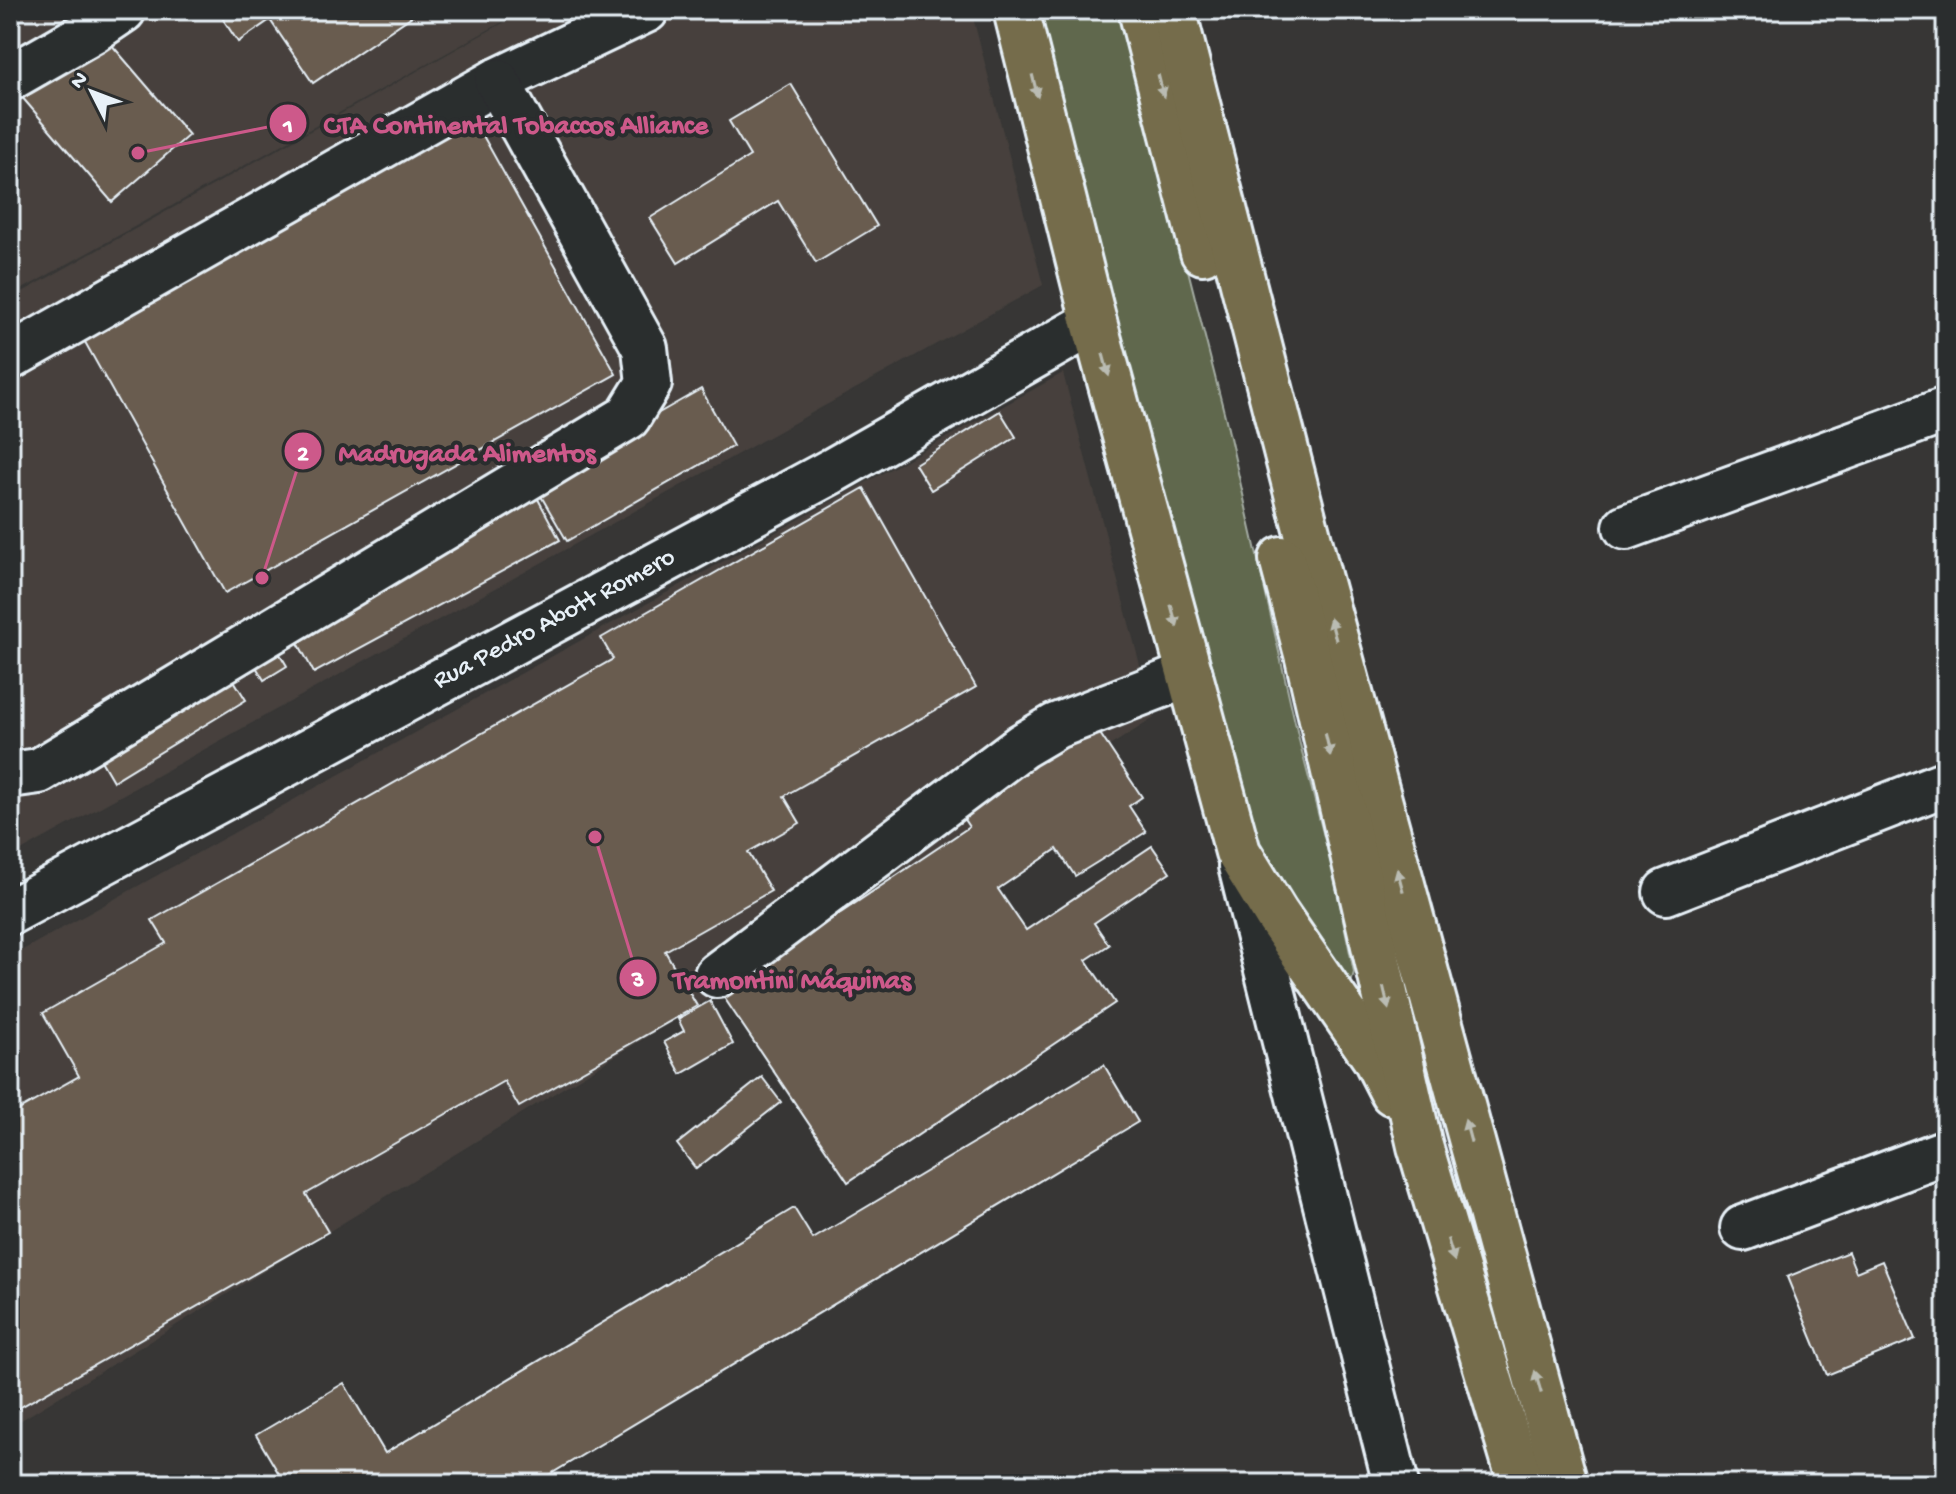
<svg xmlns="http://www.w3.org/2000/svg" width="1956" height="1494" font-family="'Gochi Hand',sans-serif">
	<rect width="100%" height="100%" fill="#373635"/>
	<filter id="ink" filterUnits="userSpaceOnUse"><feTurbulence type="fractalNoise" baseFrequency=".0125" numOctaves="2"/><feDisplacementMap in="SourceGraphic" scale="16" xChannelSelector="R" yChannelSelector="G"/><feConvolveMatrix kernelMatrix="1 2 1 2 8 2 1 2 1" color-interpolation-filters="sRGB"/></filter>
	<g filter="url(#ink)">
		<!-- built -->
		<g fill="#46413d">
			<path d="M10 10H524L10 296Z"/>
			<path d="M526 10H971L1043 285 10 857V299Z"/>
			<path d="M1063 373 1154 718 697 1006 10 1427V957Z"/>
		</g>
		<!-- green -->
		<path fill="#60684e" stroke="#a4aca3" stroke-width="2" d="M1039 10H1122L1226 420 1300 744 1333 871 1354 972 1352 980 1346 978 1306 927 1259 847 1141 421Z"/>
		<!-- building -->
		<g fill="#695c50" stroke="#e8f1f8" stroke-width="2">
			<path d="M217 10H421L313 83 270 20 238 42Z"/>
			<path d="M99 30 189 135 112 202 21 96Z"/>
			<path d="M791 84 877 226 816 263 778 201 678 263 650 218 750 156 729 121Z"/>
			<path d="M467 107 616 374 225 593 76 326Z"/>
			<path d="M701 389 733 446 567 541 534 484Z"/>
			<path d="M1000 411 1016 437 931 490 915 464Z"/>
			<path d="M531 486 560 540 314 673 296 639Z"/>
			<path d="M864 488 976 687 784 796 800 823 748 852 771 891 665 951 697 1006 519 1107 504 1081 306 1194 328 1232 10 1413V1115L79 1076 43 1013 166 943 152 920 613 659 601 638Z"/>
			<path d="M265 629 287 666 264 680 244 647 222 661 246 700 113 781 82 728Z"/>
			<path d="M1085 711 1142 797 1129 806 1146 832 1075 876 1057 849 998 889 1026 930 1152 846 1170 872 1094 923 1109 945 1086 960 1115 1003 848 1182 721 993 969 827 959 812Z"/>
			<path d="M710 1001 733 1044 681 1074 664 1042 684 1031 678 1019Z"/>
			<path d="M1104 1065 1138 1122 534 1484H285L256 1435 344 1383 385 1453 794 1208 813 1239Z"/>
			<path d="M762 1077 781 1102 696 1169 677 1144Z"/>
			<path d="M1848 1252 1856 1272 1882 1261 1915 1339 1827 1375 1787 1277Z"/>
		</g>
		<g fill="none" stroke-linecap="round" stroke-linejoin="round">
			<!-- minor casing -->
			<g stroke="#e8f1f8" stroke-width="50">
				<g id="minor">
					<path d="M10 78 92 31 123 10"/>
					<path d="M10 357 497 81 646 10"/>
					<path d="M1626 527 1946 410"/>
					<path d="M10 775 39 771 628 417 649 383 645 348 497 81"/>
					<path d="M1241 866 1396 1484"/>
					<path d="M1666 892 1946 783"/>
					<path id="s1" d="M10 912 832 471 1094 322"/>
					<path d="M717 975 1022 746 1056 726 1190 674"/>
					<path d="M1743 1228 1946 1152"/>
				</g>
			</g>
			<!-- highway casing -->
			<g stroke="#e8f1f8" stroke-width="50">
				<g id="highway">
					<path d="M1016 10 1094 322 1238 852 1276 914 1375 1058 1393 1093"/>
					<path d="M1141 10 1203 252"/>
					<path d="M1173 10 1319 579 1565 1484"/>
					<path d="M1282 559 1308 658 1420 1146 1521 1484"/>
				</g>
			</g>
			<!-- minor -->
			<use href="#minor" stroke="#2a2d2e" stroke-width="44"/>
			<!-- highway -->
			<use href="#highway" stroke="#746c4b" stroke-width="44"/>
		</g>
		<!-- one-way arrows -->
		<defs><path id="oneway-solid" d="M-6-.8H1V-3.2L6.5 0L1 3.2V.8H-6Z" transform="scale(2)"/></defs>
		<g fill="#babcb3">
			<use href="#oneway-solid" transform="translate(1035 86) rotate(76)"/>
			<use href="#oneway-solid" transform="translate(1161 86) rotate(76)"/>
			<use href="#oneway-solid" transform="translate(1106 365) rotate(75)"/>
			<use href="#oneway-solid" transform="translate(1174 616) rotate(75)"/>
			<use href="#oneway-solid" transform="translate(1333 629) rotate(-105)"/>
			<use href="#oneway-solid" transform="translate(1328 745) rotate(77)"/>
			<use href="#oneway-solid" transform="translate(1400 880) rotate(-105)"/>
			<use href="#oneway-solid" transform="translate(1386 998) rotate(77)"/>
			<use href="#oneway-solid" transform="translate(1468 1131) rotate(-105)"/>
			<use href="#oneway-solid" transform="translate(1451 1250) rotate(73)"/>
			<use href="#oneway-solid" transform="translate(1538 1382) rotate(-106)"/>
		</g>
	</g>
	<g text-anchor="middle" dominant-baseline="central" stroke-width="8" stroke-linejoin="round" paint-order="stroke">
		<!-- street labels -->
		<g font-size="26" fill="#e8f1f8" stroke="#2a2d2e">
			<text stroke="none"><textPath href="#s1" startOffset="618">Rua Pedro Abott Romero</textPath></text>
		</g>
	</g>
	<!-- callouts -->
	<path fill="none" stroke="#cd598a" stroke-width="3" d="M138 153L288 123M262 578L303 451M595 837L638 978"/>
	<g fill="#cd598a" stroke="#2a2d2e" stroke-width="3">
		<circle cx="138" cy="153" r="8"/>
		<circle cx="262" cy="578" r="8"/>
		<circle cx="595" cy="837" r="8"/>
		<circle cx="288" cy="123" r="20"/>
		<circle cx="303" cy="451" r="20"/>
		<circle cx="638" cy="978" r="20"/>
	</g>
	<g font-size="24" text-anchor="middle" font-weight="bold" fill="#fff">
		<text x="288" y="132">1</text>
		<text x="303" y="460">2</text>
		<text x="638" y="986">3</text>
	</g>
	<g font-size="28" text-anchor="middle" font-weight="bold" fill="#cd598a" stroke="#2a2d2e" stroke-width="8" stroke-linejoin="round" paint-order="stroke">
		<text x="516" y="133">CTA Continental Tobaccos Alliance</text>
		<text x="467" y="461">Madrugada Alimentos</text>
		<text x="792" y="988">Tramontini Máquinas</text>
	</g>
	<!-- margin -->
	<rect width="1956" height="1494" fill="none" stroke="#2a2d2e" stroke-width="40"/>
	<rect x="20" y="20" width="1916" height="1454" fill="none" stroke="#e8f1f8" stroke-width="3" filter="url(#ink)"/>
	<!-- north arrow -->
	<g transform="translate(92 92) rotate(312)" stroke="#2a2d2e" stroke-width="6" paint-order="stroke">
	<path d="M0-6L14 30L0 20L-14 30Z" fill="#e8f1f8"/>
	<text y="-12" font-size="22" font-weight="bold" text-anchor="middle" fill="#e8f1f8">N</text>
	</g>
</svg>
